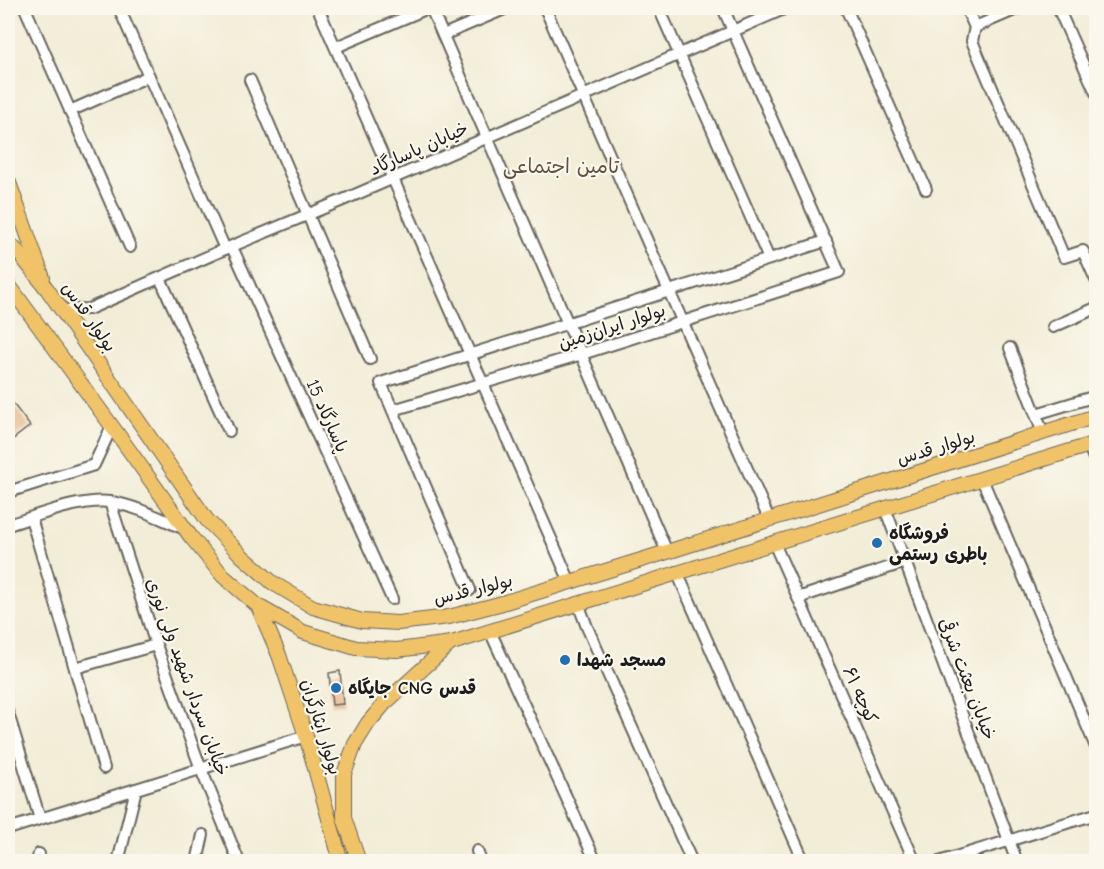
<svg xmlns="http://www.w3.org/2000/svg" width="1104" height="869" font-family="'Comic Neue','Playpen Sans Arabic',sans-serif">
<rect width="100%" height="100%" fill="#fbf7ec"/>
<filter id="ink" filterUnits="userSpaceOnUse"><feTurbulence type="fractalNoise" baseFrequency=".0167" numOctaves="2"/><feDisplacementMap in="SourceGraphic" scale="12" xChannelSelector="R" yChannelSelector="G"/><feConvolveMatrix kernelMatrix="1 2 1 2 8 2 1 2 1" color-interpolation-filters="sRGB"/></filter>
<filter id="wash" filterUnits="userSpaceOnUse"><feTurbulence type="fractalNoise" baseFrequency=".008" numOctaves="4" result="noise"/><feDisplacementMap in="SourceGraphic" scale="24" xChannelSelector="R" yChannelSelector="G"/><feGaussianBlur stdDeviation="1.35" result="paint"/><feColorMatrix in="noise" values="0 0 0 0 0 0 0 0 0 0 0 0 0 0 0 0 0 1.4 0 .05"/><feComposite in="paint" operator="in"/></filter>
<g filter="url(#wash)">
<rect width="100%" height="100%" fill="#f2edd7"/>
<g id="blocks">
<g fill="#e7b688">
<polygon points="8,397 30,426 8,443"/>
<polygon points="340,671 343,704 332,705 329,673"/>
</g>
</g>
</g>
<g filter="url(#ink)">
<use href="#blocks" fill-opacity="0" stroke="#67655d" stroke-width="1.5"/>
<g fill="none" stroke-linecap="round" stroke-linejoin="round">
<g stroke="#67655d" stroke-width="14">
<g id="minor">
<polyline points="25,8 130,247"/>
<polyline points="119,8 225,249"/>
<polyline points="318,8 570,582"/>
<polyline points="431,8 667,552"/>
<polyline points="545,8 769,519"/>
<polyline points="659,8 769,259"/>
<polyline points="846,8 926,189"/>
<polyline points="966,8 975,27 1019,8"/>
<polyline points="1058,8 1096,93"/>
<polyline points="975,27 972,41 1064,257 1083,251 1096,280"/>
<polyline points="443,35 507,8"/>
<polyline points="336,47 428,8"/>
<polyline points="250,80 370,359"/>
<polyline points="70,111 149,76"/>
<polyline points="232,247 392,599"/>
<polyline points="160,278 229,431"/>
<polyline points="62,310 89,309 225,249 343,200 786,8"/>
<polyline points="1053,327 1096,308"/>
<polyline points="1010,348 1043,433"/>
<polyline points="393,410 582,354 839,272 723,8"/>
<polyline points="1036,414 1096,396"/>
<polyline points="1089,446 1096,463"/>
<polyline points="982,479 1096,747"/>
<polyline points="8,492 94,465 112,426"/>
<polyline points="110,502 156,645 201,769 239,862"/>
<polyline points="885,508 1017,862"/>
<polyline points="31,518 104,768"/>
<path d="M8,525C37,516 80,498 111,502C136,506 161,519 185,529"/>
<polyline points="774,543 915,862"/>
<polyline points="677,572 804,862"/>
<polyline points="470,590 381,383 826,241"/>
<polyline points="798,598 905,562"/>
<polyline points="578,603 587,627 692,862"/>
<polyline points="490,631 596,862"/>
<polyline points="75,668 156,645"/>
<polyline points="8,713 40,819"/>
<polyline points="8,829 306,736"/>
<polyline points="477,851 481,862"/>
<polyline points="37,862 39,854"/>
<polyline points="118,862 136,789"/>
<polyline points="197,862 203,835"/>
<polyline points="939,862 1096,814"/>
</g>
</g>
<g stroke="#67655d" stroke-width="16">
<g id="major">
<polyline points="8,180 43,278"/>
<polyline points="8,242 19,253 47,289 207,520 242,556 273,583 313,607 362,621 398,623 449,617 499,604 667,552 1096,416"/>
<polyline points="8,284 119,436 191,537 223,576 258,606 303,632 356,648 397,650 452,643 1096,443"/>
<polyline points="258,606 279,655 306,736 341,862"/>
<polyline points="359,862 344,818 344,774 355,744 368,723 385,703 451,643"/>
</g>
</g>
<use href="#minor" stroke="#fff" stroke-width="10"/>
<use href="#major" stroke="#f0c369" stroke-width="14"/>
</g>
</g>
<g fill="#1f6fb2" stroke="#fbf7ec" stroke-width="2">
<circle cx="877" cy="543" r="6"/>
<circle cx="565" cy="660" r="6"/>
<circle cx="336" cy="688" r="6"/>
</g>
<g text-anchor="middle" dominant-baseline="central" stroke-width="4.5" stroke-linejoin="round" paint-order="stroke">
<g font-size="18" fill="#1c1c1c" stroke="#fbf7ec">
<text transform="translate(419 149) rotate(-24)">خیابان پاسارگاد</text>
<text transform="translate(89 317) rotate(55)">بولوار قدس</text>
<text transform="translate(612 327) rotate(-18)">بولوار ایران‌زمین</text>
<text transform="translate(327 416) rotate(66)">پاسارگاد 15</text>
<text transform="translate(936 448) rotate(-17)">بولوار قدس</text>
<text transform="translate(473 590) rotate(-14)">بولوار قدس</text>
<text transform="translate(187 677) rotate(70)">خیابان سردار شهید ولی نوری</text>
<text transform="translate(967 679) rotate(69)">خیابان بعثت شرقی</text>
<text transform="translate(860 695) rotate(66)">کوچه ۶۱</text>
<text transform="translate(321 727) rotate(73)">بولوار ایثارگران</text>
</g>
<g font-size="18" font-weight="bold" fill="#1c1c1c" stroke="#fbf7ec" text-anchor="start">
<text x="889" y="533">فروشگاه<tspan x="889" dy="21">باطری رستمی</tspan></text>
<text x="577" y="660">مسجد شهدا</text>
<text x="348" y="688">جایگاه CNG قدس</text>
</g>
<g font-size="20" fill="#635242" stroke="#fbf7ec">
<text x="561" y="166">تامین اجتماعی</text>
</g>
</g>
<rect width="1104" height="869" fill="none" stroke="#fbf7ec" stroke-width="30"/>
</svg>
